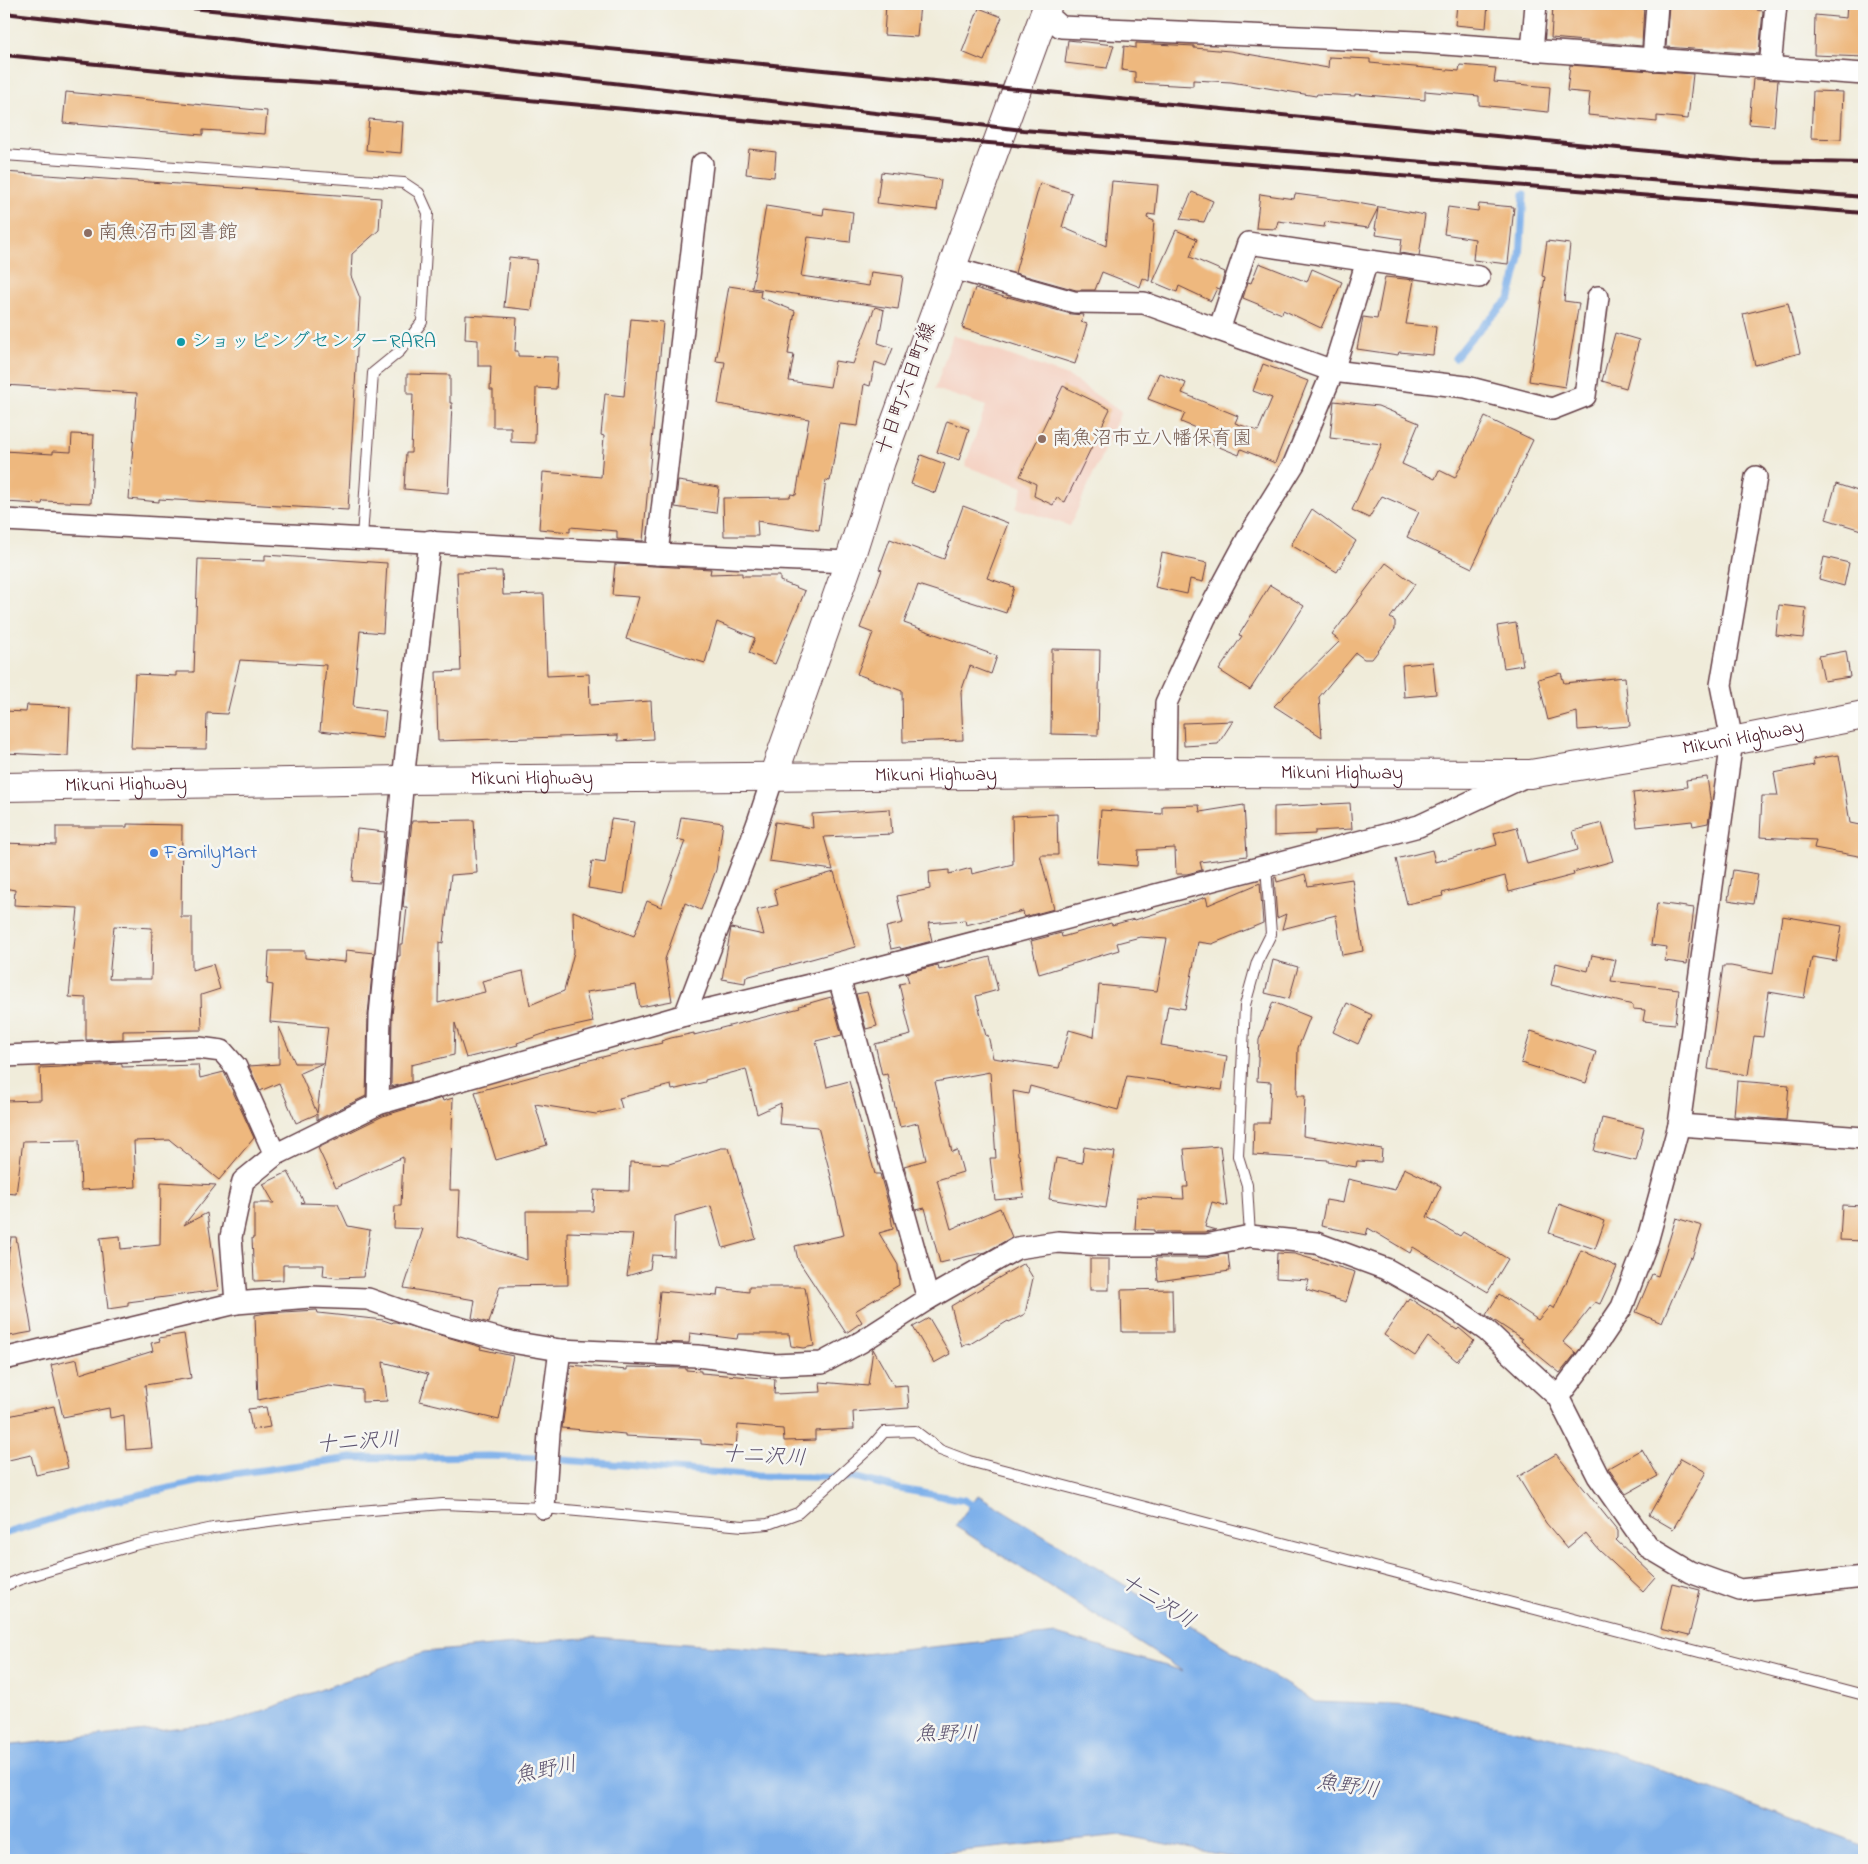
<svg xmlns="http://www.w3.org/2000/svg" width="1868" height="1864" font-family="'Indie Flower','Klee One',sans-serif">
<rect width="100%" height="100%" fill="#f6f6f2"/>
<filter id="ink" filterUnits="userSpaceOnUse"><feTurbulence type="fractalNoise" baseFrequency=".02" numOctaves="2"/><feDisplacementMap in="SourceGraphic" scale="10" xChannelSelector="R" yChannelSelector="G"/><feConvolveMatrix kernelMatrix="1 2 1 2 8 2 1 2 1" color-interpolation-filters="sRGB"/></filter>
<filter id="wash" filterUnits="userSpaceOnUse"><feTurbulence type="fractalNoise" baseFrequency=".0096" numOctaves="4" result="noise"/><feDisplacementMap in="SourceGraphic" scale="20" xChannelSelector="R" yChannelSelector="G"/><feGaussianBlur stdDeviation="1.12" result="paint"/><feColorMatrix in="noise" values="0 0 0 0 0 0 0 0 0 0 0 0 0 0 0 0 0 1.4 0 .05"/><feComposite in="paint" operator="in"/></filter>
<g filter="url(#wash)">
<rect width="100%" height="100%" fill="#f0ecda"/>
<polygon fill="#f5d2c3" points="953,335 1070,377 1121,412 1070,526 1016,508 1023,487 965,466 986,406 935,389"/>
<polygon fill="#7eb0ea" stroke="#64688a" points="978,1495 1315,1702 1415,1706 1612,1752 1864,1846 1864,1860 1248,1860 1122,1835 874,1860 4,1860 4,1746 232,1722 424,1652 595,1637 845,1656 1056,1634 1183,1671 955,1526"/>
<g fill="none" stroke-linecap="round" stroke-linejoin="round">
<g stroke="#7eb0ea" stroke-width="7">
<polyline points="1455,358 1471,338 1510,298 1520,258 1524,194"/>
<polyline points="4,1534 106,1502 233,1474 351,1458 489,1456 539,1458 758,1476 858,1478 900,1489 964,1500 979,1509"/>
</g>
</g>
<g id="blocks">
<g fill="#eeb87e" fill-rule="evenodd">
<polygon points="886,4 920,4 917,37 884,35"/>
<polygon points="1457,4 1488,4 1486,28 1455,25"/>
<polygon points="1610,4 1644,4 1642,46 1551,38 1553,5 1610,8"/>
<polygon points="1669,4 1757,4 1757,10 1763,11 1759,54 1666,47"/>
<polygon points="1847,4 1864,4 1864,57 1814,55 1815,15 1846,18"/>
<polygon points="979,8 1002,17 984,61 962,52"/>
<polygon points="1068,40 1114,45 1107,68 1065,63"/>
<polygon points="1136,43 1194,46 1194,48 1230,51 1328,68 1329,57 1370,59 1370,63 1459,71 1460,65 1496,68 1494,82 1550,87 1548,112 1479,105 1479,96 1425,91 1425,100 1355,94 1355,96 1317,94 1316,96 1231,82 1193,80 1193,86 1135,83 1135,72 1122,70 1124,46 1136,48"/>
<polygon points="1570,65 1693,74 1688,119 1657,116 1657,122 1588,115 1590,93 1567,91"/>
<polygon points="1753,79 1778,80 1774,126 1749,124"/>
<polygon points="1813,91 1843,92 1841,139 1811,138"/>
<polygon points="66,92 267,111 265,134 203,130 203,135 63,123"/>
<polygon points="369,119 403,122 401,153 366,150"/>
<polygon points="749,149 776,152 774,177 746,174"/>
<polygon points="4,172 381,198 379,230 352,254 351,276 360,298 348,510 159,499 159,502 129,499 137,393 4,385"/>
<polygon points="881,172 941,180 937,210 877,203"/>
<polygon points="1112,181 1158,185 1155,215 1148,214 1147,218 1154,221 1149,281 1143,278 1140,287 1102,272 1095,290 1076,290 1015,273 1040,183 1072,193 1062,227 1106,246"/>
<polygon points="1192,192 1213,201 1204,222 1180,219"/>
<polygon points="1260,194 1294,199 1295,194 1340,200 1425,215 1419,256 1400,253 1402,239 1376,235 1377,229 1375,229 1378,208 1368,228 1325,222 1324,227 1278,221 1276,229 1256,228"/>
<polygon points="1479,204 1514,207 1508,264 1473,260 1475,239 1444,234 1448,207 1478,211"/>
<polygon points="766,206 823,215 824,208 853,212 850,242 808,237 801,276 869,286 871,272 903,276 898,309 752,288"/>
<polygon points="1176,230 1197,239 1190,257 1225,272 1220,289 1217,288 1211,301 1179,286 1177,292 1153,282"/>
<polygon points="1547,241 1570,244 1564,301 1579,303 1565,387 1529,381 1545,277 1542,276"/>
<polygon points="509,257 537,260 532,310 504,307"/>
<polygon points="1259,263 1307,282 1312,269 1342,282 1321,328 1283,310 1282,314 1243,298 1248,282 1251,283"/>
<polygon points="1385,277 1414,280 1406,324 1436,327 1433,355 1399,352 1398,355 1357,349 1363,317 1377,319"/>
<polygon points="729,286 761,291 760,297 795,311 788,354 794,355 789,381 830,387 835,361 853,364 875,307 884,310 878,343 893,348 886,366 875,362 870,386 864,384 858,426 840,424 830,481 826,480 819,530 757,521 758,536 724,536 723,498 790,497 791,494 796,495 809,419 718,404 725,362 716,361"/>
<polygon points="975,288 1007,298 1008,297 1071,314 1084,315 1081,322 1087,324 1075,364 962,328"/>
<polygon points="1788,303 1800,353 1755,365 1743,314"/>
<polygon points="466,315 517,318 515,351 518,351 518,356 558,357 556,389 536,388 535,443 511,442 511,427 493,427 493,390 490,390 491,366 478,366 478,340 465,339"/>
<polygon points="631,319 663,322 643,541 617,539 617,531 570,527 570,532 539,529 543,472 601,477 604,436 601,435 605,394 624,396"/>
<polygon points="1615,333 1639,340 1626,388 1602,381"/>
<polygon points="1263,364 1308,381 1275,463 1241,449 1239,455 1212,444 1215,436 1181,422 1185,413 1148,399 1159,373 1186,383 1182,393 1238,416 1235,423 1258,431 1272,398 1253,391"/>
<polygon points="407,374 450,375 450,403 452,403 448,493 404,489 406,453 411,453 413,394 407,394"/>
<polygon points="1063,386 1110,409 1065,502 1057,498 1053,505 1034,496 1036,484 1020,476"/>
<polygon points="1334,401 1378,406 1419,423 1402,464 1435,479 1439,470 1455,478 1485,417 1533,440 1472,568 1407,537 1419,512 1382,496 1369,518 1352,510 1382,444 1330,438"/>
<polygon points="947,421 969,429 959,460 937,452"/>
<polygon points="72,434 94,435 91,503 43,501 42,504 4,502 4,451 53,454 53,451 71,452"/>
<polygon points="921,455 945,464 935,493 911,484"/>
<polygon points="678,481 719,487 716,513 675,507"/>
<polygon points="1836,484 1864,493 1864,519 1861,530 1826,519"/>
<polygon points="963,506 1008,523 987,578 1014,587 1006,613 918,585 904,623 997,656 991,674 970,666 961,692 963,740 903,742 902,691 857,674 873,633 860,628 882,570 879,569 890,539 944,559"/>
<polygon points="1312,509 1356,541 1337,572 1291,545"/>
<polygon points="1162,553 1207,563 1203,582 1190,579 1187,594 1155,587"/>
<polygon points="265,555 387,563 383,633 360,631 353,707 386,711 383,738 320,731 326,665 240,660 227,714 207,713 206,749 131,748 135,674 176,676 176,672 194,672 198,559 265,561"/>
<polygon points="1824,557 1849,563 1844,586 1819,579"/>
<polygon points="1386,563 1415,584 1390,618 1395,621 1395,629 1372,659 1364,659 1356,653 1319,697 1322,737 1274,706 1340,641 1332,635"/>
<polygon points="615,564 711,569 710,574 742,573 742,576 780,576 780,581 805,591 775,664 749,653 755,638 717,622 705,663 626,639 639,597 612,595"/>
<polygon points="502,571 503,595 544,594 547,676 589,674 590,705 651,701 653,739 618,741 618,735 438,741 436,672 461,671 457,572"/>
<polygon points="1270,585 1304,606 1250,690 1219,670 1242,636 1239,635"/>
<polygon points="1779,605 1806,608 1803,638 1776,635"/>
<polygon points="1516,623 1523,665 1504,668 1497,626"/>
<polygon points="1052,649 1100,650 1098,735 1051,734"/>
<polygon points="1846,651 1850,677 1824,681 1819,656"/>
<polygon points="1433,662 1436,694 1404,697 1402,665"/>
<polygon points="1561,673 1564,683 1625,677 1630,726 1578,730 1577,712 1548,720 1538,679"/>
<polygon points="27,705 70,707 68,756 4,753 4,711 26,712"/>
<polygon points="1233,721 1218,744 1184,746 1183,723"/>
<polygon points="1839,755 1850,823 1864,826 1864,857 1814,848 1816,840 1760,837 1762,796 1778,796 1774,773 1814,765 1813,759"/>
<polygon points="1707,777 1711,805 1708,823 1693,826 1692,821 1637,827 1633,793 1687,787 1686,780"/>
<polygon points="1350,803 1352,829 1315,831 1315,834 1274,836 1274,807"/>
<polygon points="1199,805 1200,812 1244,805 1247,856 1200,862 1202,870 1187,874 1176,874 1175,848 1138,850 1137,866 1097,863 1101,810 1162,814 1162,806"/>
<polygon points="890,809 892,834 824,837 833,870 769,861 775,822 813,828 812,814"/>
<polygon points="1057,814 1058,855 1040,855 1054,909 1024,917 1023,911 966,925 965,920 928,923 932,941 901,949 900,947 891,949 886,927 903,923 897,896 930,889 929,872 949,870 949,874 971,868 972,874 1013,864 1012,816"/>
<polygon points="681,817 723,823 716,870 701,910 685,903 665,959 672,1001 640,1007 636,985 586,992 593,1022 552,1031 517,1043 518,1045 466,1058 455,1023 454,1055 411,1065 411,1082 391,1087 392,1016 398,956 400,956 400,944 403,944 407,907 403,907 412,821 474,820 477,873 451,875 443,943 439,942 438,1003 485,992 482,981 523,971 530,1005 564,991 574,952 573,911 634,936 647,901 661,907 685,841 677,839"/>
<polygon points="611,819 634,822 624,894 588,888 592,861 605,863"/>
<polygon points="1602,823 1613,861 1573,872 1574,875 1509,892 1505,876 1442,893 1443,896 1407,904 1396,859 1432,850 1435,862 1497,845 1494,833 1517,827 1527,864 1578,850 1573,831"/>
<path d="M127,824L182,825L181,917H192V970L213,964L220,989L201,995L202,1030L123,1031V1039L86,1040V998L69,997L78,908L14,905L15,890L4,888V843L56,845V827H127ZM114,926L152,928L151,979H109Z"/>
<polygon points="357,829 385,832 380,883 352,881"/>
<polygon points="1733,870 1758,874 1753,904 1728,900"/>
<polygon points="834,872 855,947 746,977 745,983 722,979 731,928 764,935 757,910 778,905 774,889"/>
<polygon points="1305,874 1308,886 1352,879 1363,951 1342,955 1336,915 1282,929 1286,914 1277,918 1274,878 1276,877 1277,882"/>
<polygon points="1260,883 1263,923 1212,944 1198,942 1185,1009 1168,1006 1161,1045 1227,1056 1222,1090 1127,1076 1118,1110 1030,1086 1028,1094 1013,1091 1018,1155 1019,1155 1024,1197 995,1200 990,1158 996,1158 990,1072 935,1082 952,1152 957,1150 963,1172 937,1180 951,1229 1000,1208 1012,1237 986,1252 940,1263 925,1208 916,1210 904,1166 926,1160 918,1123 900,1127 887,1074 882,1075 875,1044 911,1035 899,984 909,982 906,973 938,965 939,970 990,957 998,990 976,996 986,1036 988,1035 993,1058 1059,1068 1069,1030 1094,1037 1099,985 1157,991 1167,939 1140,937 1117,943 1119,950 1039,974 1031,941 1061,933 1062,937 1111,923 1112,925 1134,919 1135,920 1206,897 1208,905"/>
<polygon points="1657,903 1694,908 1687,964 1665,961 1667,947 1651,945"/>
<polygon points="1782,916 1842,926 1836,961 1812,957 1804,998 1769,992 1763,1037 1754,1036 1748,1075 1708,1069 1723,966 1731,966 1773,974"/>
<polygon points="346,950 374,953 368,1015 366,1096 317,1120 317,1114 296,1123 279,1083 260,1091 249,1066 279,1064 279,1027 295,1063 323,1063 300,1073 317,1113 328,1027 270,1022 273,985 267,984 269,951 305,951 305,958 345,962"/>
<polygon points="1592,955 1616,960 1611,981 1679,989 1675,1024 1643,1021 1645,1010 1633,1009 1633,1005 1551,985 1556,963 1588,971"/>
<polygon points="1273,960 1298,967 1289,999 1265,993"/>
<polygon points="867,992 877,1026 866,1029 856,994"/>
<polygon points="831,997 842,1035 816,1041 827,1087 849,1081 875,1174 880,1174 892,1217 891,1217 893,1229 879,1233 898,1265 899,1285 855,1311 862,1322 846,1333 798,1260 795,1246 844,1235 832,1184 833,1184 818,1127 779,1124 781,1103 757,1114 746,1069 705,1080 705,1082 672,1090 671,1085 619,1098 622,1108 596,1114 535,1104 547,1145 496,1160 475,1092 582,1063 581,1062 662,1043 661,1041 671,1038 694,1033 694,1035 800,1008 799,1006"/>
<polygon points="1273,1002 1310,1017 1298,1048 1297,1096 1305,1096 1303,1136 1382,1149 1381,1162 1357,1161 1356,1167 1328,1162 1328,1160 1253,1155 1254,1123 1269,1123 1271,1082 1257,1081 1259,1040"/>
<polygon points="1347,1003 1372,1015 1358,1044 1333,1032"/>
<polygon points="1531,1031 1596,1052 1586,1083 1521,1063"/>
<polygon points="122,1064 122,1067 198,1065 200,1078 224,1072 254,1138 219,1180 170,1140 134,1141 136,1187 81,1190 79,1140 23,1141 16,1194 4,1193 4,1101 41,1100 40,1068"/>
<polygon points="1737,1081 1789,1085 1786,1120 1734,1116"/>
<polygon points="442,1098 443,1101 453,1098 450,1190 460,1190 458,1238 527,1260 526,1211 593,1211 594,1190 629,1191 630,1162 669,1164 721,1148 729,1148 756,1239 723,1248 711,1206 675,1216 674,1256 652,1255 650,1269 627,1276 633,1234 567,1232 568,1285 500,1286 489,1323 472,1318 475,1300 404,1288 423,1229 394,1228 395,1206 401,1206 403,1157 336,1187 318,1148 383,1116"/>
<polygon points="1602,1118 1644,1128 1636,1161 1594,1151"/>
<polygon points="1220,1146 1227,1206 1212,1202 1205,1227 1216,1230 1205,1232 1154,1232 1154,1230 1135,1229 1137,1197 1184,1199 1183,1187 1188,1187 1184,1149"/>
<polygon points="1084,1147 1115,1152 1106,1208 1049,1199 1056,1158 1082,1163"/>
<polygon points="1404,1168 1441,1186 1427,1217 1460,1236 1463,1232 1508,1259 1488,1292 1413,1247 1410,1253 1368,1228 1366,1235 1321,1226 1326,1200 1343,1203 1348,1179 1395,1190"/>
<polygon points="288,1172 304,1202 301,1203 338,1204 348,1226 370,1230 363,1277 337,1278 323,1276 324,1265 283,1265 283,1280 254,1281 252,1238 254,1238 254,1203 274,1203 263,1184"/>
<polygon points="161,1182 216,1185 184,1225 207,1213 218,1290 128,1302 128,1306 108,1309 100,1238 120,1236 121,1249 160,1245"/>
<polygon points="1559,1204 1605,1221 1595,1249 1549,1233"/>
<polygon points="1842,1205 1864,1206 1864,1241 1840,1240"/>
<polygon points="1676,1218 1702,1226 1692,1258 1690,1257 1662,1323 1636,1312 1652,1274 1658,1276"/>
<polygon points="11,1237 16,1237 32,1332 4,1337 4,1284"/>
<polygon points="1581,1250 1617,1267 1600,1304 1595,1302 1563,1342 1576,1353 1560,1373 1521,1341 1522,1339 1486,1315 1499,1294 1538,1320 1550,1306 1554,1309"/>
<polygon points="1228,1253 1230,1271 1158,1281 1156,1258 1206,1258"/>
<polygon points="1277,1253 1295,1254 1355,1272 1346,1302 1306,1290 1309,1280 1276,1278"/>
<rect x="1090" y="1259" width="19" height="31"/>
<polygon points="1024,1263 1033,1278 1025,1314 1009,1322 1008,1321 970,1344 969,1343 962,1347 951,1306"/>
<polygon points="749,1287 805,1287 814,1346 803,1348 791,1346 789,1334 738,1334 737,1339 690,1333 689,1343 655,1342 660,1291 717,1296 718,1288 749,1292"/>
<polygon points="1172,1289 1173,1332 1122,1332 1121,1290"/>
<polygon points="1409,1298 1457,1330 1459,1328 1474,1341 1457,1361 1428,1337 1415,1356 1384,1335"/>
<polygon points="317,1310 318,1313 383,1320 392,1323 393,1322 396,1322 481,1347 480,1349 513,1356 499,1420 420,1401 428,1374 383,1362 387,1401 362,1402 362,1390 329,1386 258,1400 255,1315 266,1313"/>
<polygon points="929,1318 950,1354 934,1363 913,1327"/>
<polygon points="184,1334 191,1378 145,1385 152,1448 126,1450 124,1415 110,1418 109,1408 63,1417 51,1365 77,1359 80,1374 153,1351 151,1343 160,1341 159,1338"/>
<polygon points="873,1349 894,1386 907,1385 909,1408 853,1412 854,1429 815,1431 815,1440 784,1441 783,1429 738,1425 736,1447 701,1444 701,1440 625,1436 625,1434 562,1428 571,1365 627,1370 627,1367 686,1368 686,1370 701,1371 701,1373 775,1379 774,1394 821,1392 820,1382 868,1386"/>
<polygon points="54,1406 68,1468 36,1475 31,1455 4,1461 4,1417"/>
<polygon points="266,1407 270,1427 252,1430 248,1409"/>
<polygon points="1642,1449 1658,1476 1626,1494 1608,1468"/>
<polygon points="1556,1454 1618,1531 1618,1538 1616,1540 1655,1577 1643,1591 1599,1550 1585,1533 1567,1548 1546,1523 1518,1477"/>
<polygon points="1681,1458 1706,1472 1673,1529 1649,1515"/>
<polygon points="1672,1583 1700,1590 1689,1636 1661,1629"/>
</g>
</g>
</g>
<g filter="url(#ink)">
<use href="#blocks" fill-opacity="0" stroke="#633e45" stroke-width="1"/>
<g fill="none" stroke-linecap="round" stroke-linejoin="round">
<g stroke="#633e45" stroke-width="12">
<g id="lane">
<polyline points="4,155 404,183 419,193 428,213 422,322 400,351 373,373 362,538"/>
<polyline points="1250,1236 1247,1185 1238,1156 1245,1005 1257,962 1271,934 1266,866"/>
<polyline points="4,1586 21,1579 134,1545 213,1528 324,1514 443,1504 544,1508 743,1526 768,1524 798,1513 871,1447 884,1432 915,1431 940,1450 969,1461 1864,1695"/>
</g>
</g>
<g stroke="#633e45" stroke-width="24">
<g id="street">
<polyline points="1045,13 1061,27 1417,42 1864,74"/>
<polyline points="1532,51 1536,4"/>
<polyline points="1653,60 1657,4"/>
<polyline points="1770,68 1776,4"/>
<polyline points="952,268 1074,302 1144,303 1333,371 1466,387 1552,409 1585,396 1598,297"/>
<polyline points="1219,330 1248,243 1479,277"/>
<polyline points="4,520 657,554 849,562"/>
<polyline points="657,554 702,164"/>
<polyline points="1165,773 1166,703 1205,618 1248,538 1294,464 1333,371 1367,261"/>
<polyline points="839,978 928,1299"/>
<polyline points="685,1015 757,825 773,777"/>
<polyline points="4,1056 199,1048 222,1051 236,1067 275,1155"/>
<polyline points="378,1104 380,1015 403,780 430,541"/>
<polyline points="1679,1125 1864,1138"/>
<polyline points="236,1303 310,1297 368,1299 419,1317 511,1342 560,1350 697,1356 773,1365 822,1363 861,1342 928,1299 1017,1248 1058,1242 1103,1245 1206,1245 1250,1236 1316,1243 1386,1269 1447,1303 1487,1331 1558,1397 1598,1476 1648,1547 1690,1572 1740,1590 1864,1577"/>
<polyline points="4,1359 236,1303 231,1237 243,1181 275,1155 378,1104 685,1015 839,978 1419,826 1526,776"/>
<polyline points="1558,1397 1589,1356 1622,1307 1647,1242 1679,1125 1732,741 1721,685 1756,477"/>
<polyline points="544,1508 549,1433 560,1350"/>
</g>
</g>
<g stroke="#633e45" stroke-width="30">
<polyline id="primary" points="773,777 849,562 881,461 1048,4"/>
</g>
<g stroke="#633e45" stroke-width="30">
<g id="highway">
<path id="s1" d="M4,787L403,780L1203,773L1530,774L1732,741L1864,715"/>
</g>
</g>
<use href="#lane" stroke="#fff" stroke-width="10"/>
<use href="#street" stroke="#fff" stroke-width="21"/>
<use href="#primary" stroke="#fff" stroke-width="28"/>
<use href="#highway" stroke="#fff" stroke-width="28"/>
<g stroke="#4a1f2b" stroke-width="4">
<polyline points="151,4 1751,161 1864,163"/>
<polyline points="4,13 1023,130 1864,197"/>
<polyline points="4,55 231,77 402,88 976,142 1864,213"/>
</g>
</g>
</g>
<g fill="#8d6e63" stroke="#f6f6f2" stroke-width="2">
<circle cx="88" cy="233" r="5"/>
<circle cx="1042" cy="439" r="5"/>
</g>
<circle fill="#0f9aa8" stroke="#f6f6f2" stroke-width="2" cx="181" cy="342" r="5"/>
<circle fill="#3f7fe0" stroke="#f6f6f2" stroke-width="2" cx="154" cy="853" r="5"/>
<g text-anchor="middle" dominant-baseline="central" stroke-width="5" stroke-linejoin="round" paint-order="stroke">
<g font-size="20" fill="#785e54" stroke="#f6f6f2" text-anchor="start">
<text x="98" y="233">南魚沼市図書館</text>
<text x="1052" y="439">南魚沼市立八幡保育園</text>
</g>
<g font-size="20" fill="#0d838f" stroke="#f6f6f2" text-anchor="start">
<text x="191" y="342">ショッピングセンターRARA</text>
</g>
<g font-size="20" fill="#4a1f2b" stroke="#f6f6f2">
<text transform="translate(907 389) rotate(-70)">十日町六日町線</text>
<text stroke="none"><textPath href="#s1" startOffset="1742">Mikuni Highway</textPath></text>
<text stroke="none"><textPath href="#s1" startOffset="1338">Mikuni Highway</textPath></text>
<text stroke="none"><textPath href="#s1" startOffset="932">Mikuni Highway</textPath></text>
<text stroke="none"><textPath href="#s1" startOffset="528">Mikuni Highway</textPath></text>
<text stroke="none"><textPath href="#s1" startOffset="122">Mikuni Highway</textPath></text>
</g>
<g font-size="20" fill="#366cbe" stroke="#f6f6f2" text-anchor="start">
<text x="164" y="853">FamilyMart</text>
</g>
<g font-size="21" font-style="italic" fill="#5c526e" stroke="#f6f6f2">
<text transform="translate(358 1443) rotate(-4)">十二沢川</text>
<text transform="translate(764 1457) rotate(3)">十二沢川</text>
<text transform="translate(1157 1602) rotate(32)">十二沢川</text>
<text x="947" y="1735">魚野川</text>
<text transform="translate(546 1771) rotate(-12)">魚野川</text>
<text transform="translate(1348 1787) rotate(9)">魚野川</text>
</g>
</g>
<rect width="1868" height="1864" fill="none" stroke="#f6f6f2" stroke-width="20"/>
</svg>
